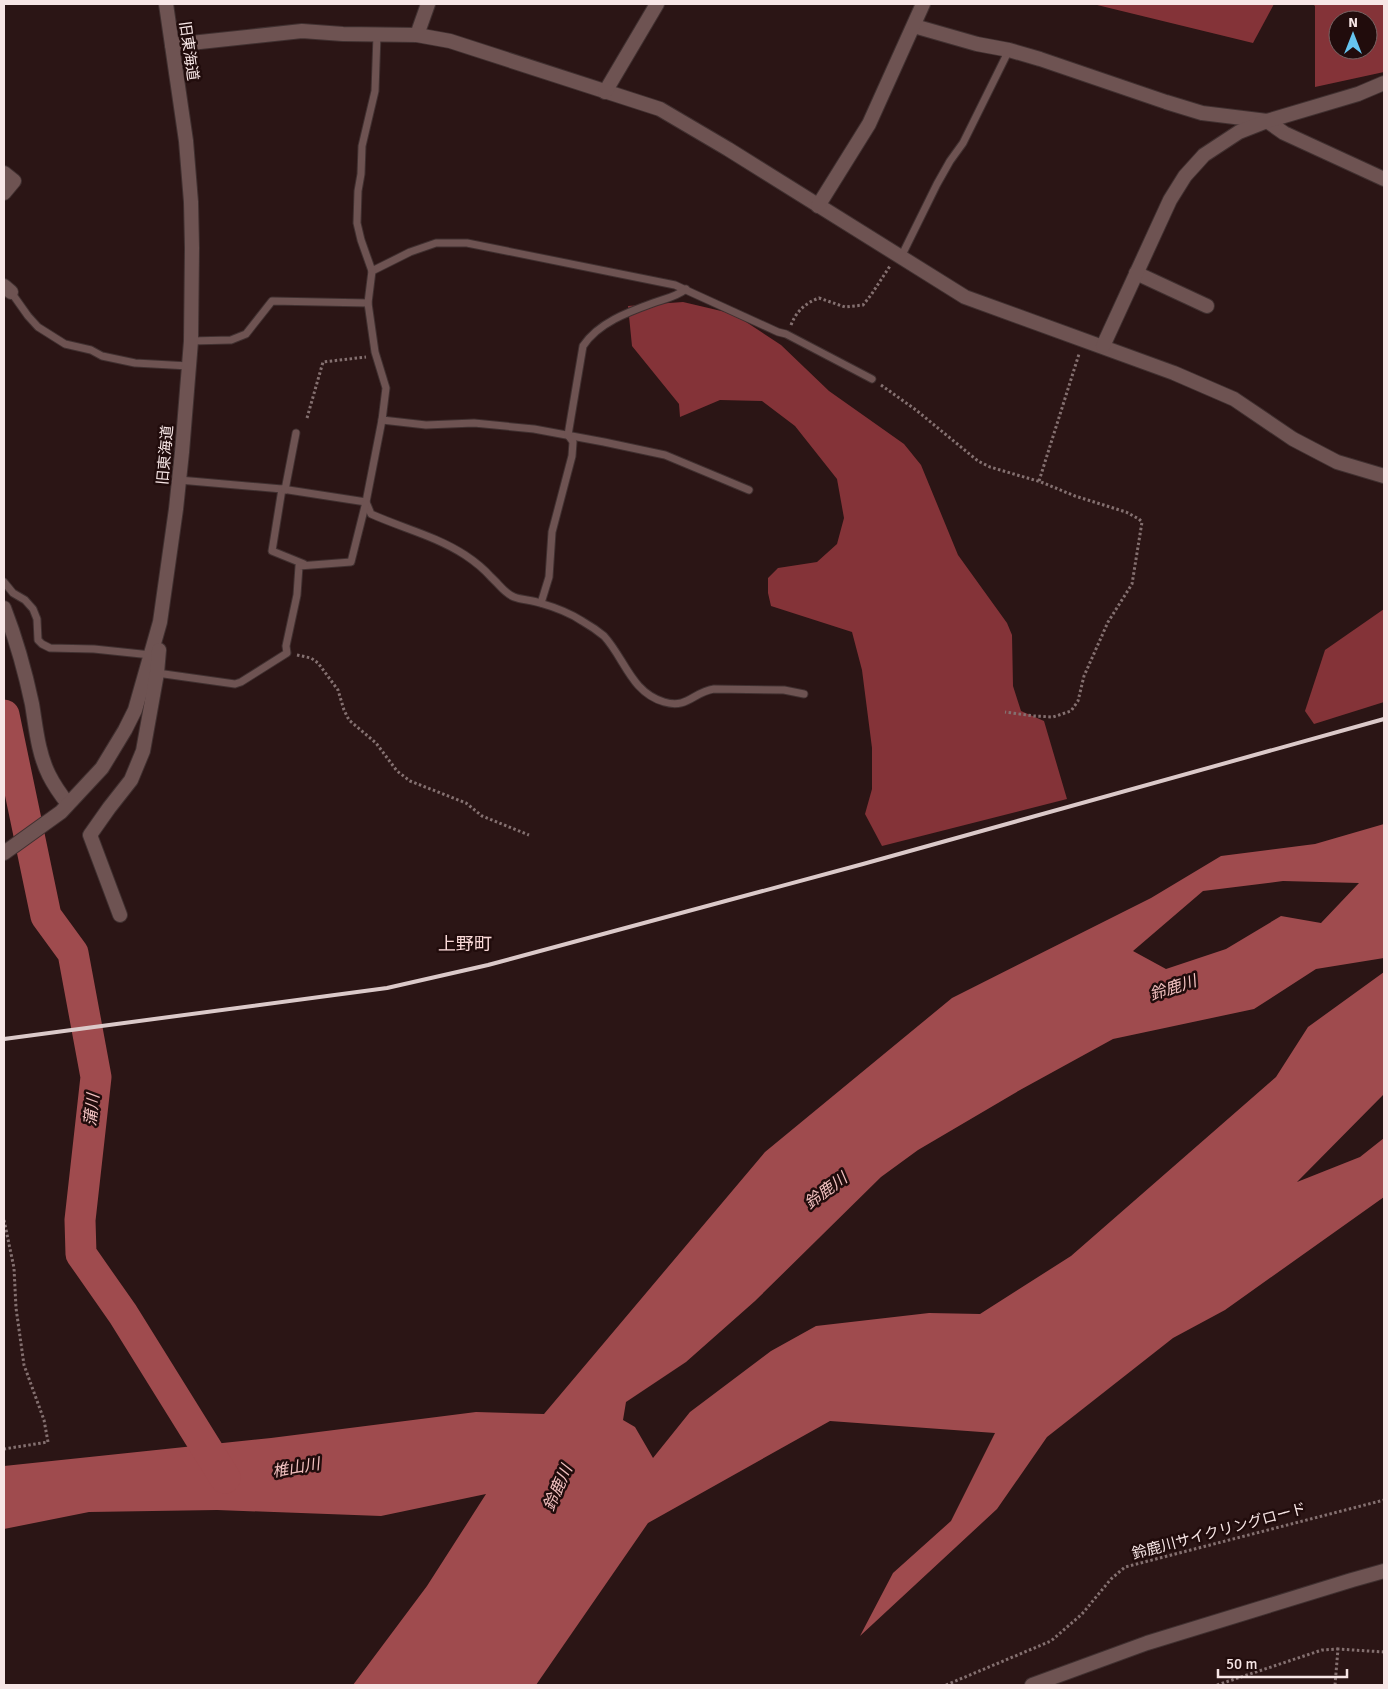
<svg xmlns="http://www.w3.org/2000/svg" width="1388" height="1689" font-family="Signika,'Noto Sans JP',sans-serif">
<rect width="100%" height="100%" fill="#2b1515"/>
<g fill="#843338" fill-rule="evenodd">
<polygon points="1093,4 1274,4 1253,43"/>
<path d="M1313,4H1384V72L1315,87V6ZM1338,20H1368V50H1338Z"/>
<polygon points="683,302 734,314 781,345 829,391 904,444 921,465 958,555 1007,623 1012,635 1013,686 1021,711 1044,721 1067,799 882,846 865,814 872,789 872,748 862,670 852,632 771,606 768,593 768,578 778,568 817,562 837,544 844,518 837,479 795,426 762,401 720,400 680,417 679,404 632,346 628,306"/>
<polygon points="1384,609 1384,702 1314,724 1305,711 1325,650"/>
</g>
<path fill="#9f4b4e" fill-rule="evenodd" d="M1384,824V958L1316,969L1254,1009L1113,1039L1020,1090L918,1150L881,1177L755,1301L686,1362L626,1402L623,1420L635,1427L653,1458L690,1412L771,1351L816,1326L929,1313L980,1314L1071,1256L1276,1077L1308,1027L1384,972V1094L1297,1182L1360,1157L1384,1138V1197L1225,1310L1173,1338L1047,1437L997,1509L860,1636L893,1573L951,1521L995,1433L830,1421L648,1523L536,1685H353L427,1586L486,1494L381,1516L217,1510L89,1512L4,1529V1466L271,1438L476,1412L544,1414L765,1152L952,998L1151,898L1221,856L1315,844ZM1283,881L1359,883L1321,923L1281,916L1226,949L1166,969L1133,951L1203,891Z"/>
<g fill="none" stroke-linecap="round" stroke-linejoin="round">
<polyline stroke="#9f4b4e" stroke-width="31" points="4,715 46,916 73,953 96,1077 80,1220 81,1254 123,1314 225,1478"/>
<g stroke="#403030" stroke-width="9">
<g id="service">
<polyline points="901,257 937,184 950,161 963,143 1009,50"/>
<polyline points="372,271 410,252 436,243 467,243 675,285 778,332 786,334 872,379"/>
<polyline points="11,292 28,316 38,327 65,344 91,350 102,356 135,363 189,366"/>
<polyline points="191,341 231,340 246,334 272,301 368,303"/>
<polyline points="382,420 426,425 474,423 534,429 604,442 665,455 749,490"/>
<path d="M179,480L282,489L366,502L371,514C402,528 436,536 465,555C474,561 484,569 491,577C499,584 504,593 514,597C522,600 532,600 540,603C554,607 570,613 582,621C589,625 598,631 604,636C625,659 631,692 664,702C688,709 693,692 714,689L784,690L804,694"/>
<polyline points="282,489 272,551 304,564"/>
<polyline points="285,490 296,433"/>
<polyline points="4,582 13,593 25,600 33,609 37,619 38,640 42,644 50,648 94,649 151,655"/>
<path d="M541,603L549,577L552,532L572,456L573,442L568,435L583,346C598,323 628,312 653,303C664,299 676,297 686,289"/>
<polyline points="157,673 235,684 241,682 287,653 286,646 297,595 299,566 351,562 366,502 382,420 386,388 375,352 368,303 372,271 361,240 357,223 358,191 361,174 362,146 375,91 377,35"/>
</g>
</g>
<g stroke="#403030" stroke-width="16">
<g id="minor">
<polyline points="914,26 977,44 1009,50 1040,59 1166,102 1202,113 1267,121 1284,133 1384,179"/>
<polyline points="417,35 428,4"/>
<polyline points="172,45 302,31 343,34 417,35 450,41 660,109 728,149 965,297 1174,373 1234,399 1293,439 1337,462 1384,476"/>
<polyline points="605,92 657,4"/>
<polyline points="4,173 14,181 4,193"/>
<polyline points="818,206 869,124 923,4"/>
<polyline points="1136,273 1207,306"/>
<polyline points="4,286 11,292"/>
<polyline points="1103,346 1170,200 1185,176 1204,155 1239,132 1267,121 1358,94 1384,83"/>
<path d="M4,608C16,639 25,671 32,704C36,728 38,753 49,775C54,785 61,795 68,804"/>
<polyline points="4,853 61,812 102,768 125,730 135,710 160,622 176,509 182,452 191,341 192,248 191,202 186,141 166,4"/>
<polyline points="120,915 90,835 109,808 131,780 143,751 157,673 159,650"/>
<polyline points="1032,1685 1147,1643 1352,1580 1384,1571"/>
</g>
</g>
<g stroke="#847070" stroke-width="3" stroke-dasharray="2.5 2.5" stroke-linecap="butt">
<path d="M791,325C796,312 805,303 819,298L845,307L863,305L871,295L890,266"/>
<polyline points="881,385 916,410 978,461 990,467 1041,482 1075,496 1126,512 1139,519 1142,522 1132,584 1108,622 1084,676 1078,701 1071,711 1053,717 1034,716 1005,712"/>
<polyline points="307,418 323,362 366,357"/>
<polyline points="1039,481 1079,354"/>
<polyline points="297,655 311,658 318,663 338,690 344,710 349,720 376,743 397,771 410,781 466,803 482,816 529,835"/>
<polyline points="4,1220 14,1268 16,1308 24,1365 44,1420 48,1442 4,1449"/>
<polyline points="946,1685 1051,1641 1082,1614 1111,1579 1125,1567 1384,1500"/>
<polyline points="1217,1685 1322,1650 1338,1649"/>
<polyline points="1335,1685 1338,1649 1384,1652"/>
</g>
<use href="#service" stroke="#6e5352" stroke-width="7"/>
<use href="#minor" stroke="#6e5352" stroke-width="14"/>
<polyline stroke="#dbc9c9" stroke-width="4" points="4,1039 387,988 488,965 863,864 1384,719"/>
</g>
<g text-anchor="middle" dominant-baseline="central" stroke-width="5" stroke-linejoin="round" paint-order="stroke">
<g font-size="15" fill="#f7e6e6" stroke="#210c0c">
<text transform="translate(189 51) rotate(82)">旧東海道</text>
<text transform="translate(165 455) rotate(-85)">旧東海道</text>
<text transform="translate(1219 1531) rotate(-15)">鈴鹿川サイクリングロード</text>
</g>
<g font-size="16" font-style="italic" fill="#f2c1c0" stroke="#210c0c">
<text transform="translate(1173 988) rotate(-18)">鈴鹿川</text>
<text transform="translate(92 1110) rotate(-84)">蒲川</text>
<text transform="translate(826 1191) rotate(-37)">鈴鹿川</text>
<text transform="translate(296 1468) rotate(-10)">椎山川</text>
<text transform="translate(558 1488) rotate(-66)">鈴鹿川</text>
</g>
<g font-size="18" fill="#fbdad9" stroke="#210c0c">
<text x="465" y="944">上野町</text>
</g>
</g>
<rect width="1388" height="1689" fill="none" stroke="#f7e6e6" stroke-width="10"/>
<g transform="translate(1353 35)"><circle r="24" fill="#210c0c" stroke="#776363"/>
<path d="M0-4L9 19L0 12L-9 19Z" fill="#66c4ef"/>
<text y="-8" font-size="14" font-weight="bold" text-anchor="middle" fill="#f7e6e6">N</text>
</g>
<path d="M1218 1669v8h129v-8" fill="none" stroke="#f7e6e6" stroke-width="2.5"/>
<text x="1226" y="1669" font-size="15" fill="#f7e6e6" stroke="#210c0c" stroke-width="4" paint-order="stroke">50 m</text>
</svg>
